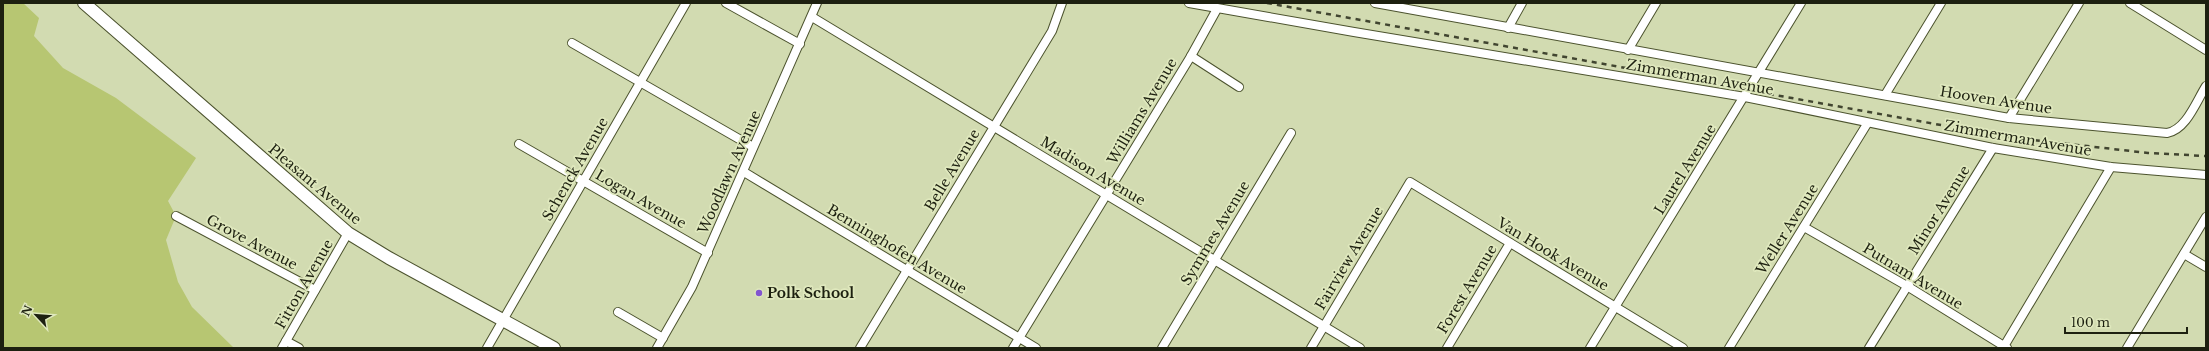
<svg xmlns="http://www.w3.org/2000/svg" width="2209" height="351" font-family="'Libre Baskerville',serif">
<rect width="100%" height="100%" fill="#d2dbb1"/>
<polygon fill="#b7c672" points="3,3 23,3 39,18 34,36 63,68 116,98 196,158 168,201 176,216 166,240 178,282 192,307 234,348 3,348"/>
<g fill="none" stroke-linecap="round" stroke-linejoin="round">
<g stroke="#4c532e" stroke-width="10">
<g id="street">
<polyline points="726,3 800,44"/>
<polyline points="1189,3 1354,32 1745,97 1993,148 2111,167 2206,175"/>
<path d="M1375,3L2009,118L2167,133C2186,130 2196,102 2206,86"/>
<polyline points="2130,3 2206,50"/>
<polyline points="812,17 1360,348"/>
<polyline points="1508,28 1522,3"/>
<polyline points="572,43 753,147"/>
<polyline points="1628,50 1656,3"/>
<polyline points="1191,56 1239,87"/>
<polyline points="1885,95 1941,3"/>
<polyline points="2009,118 2079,3"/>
<polyline points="519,144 708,253"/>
<polyline points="744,172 1036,348"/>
<polyline points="176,216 315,290"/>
<polyline points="1804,227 1907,286 2007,348"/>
<polyline points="2184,254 2206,267"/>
<polyline points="618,312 663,338"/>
<polyline points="286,341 299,348"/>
<polyline points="282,348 348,233"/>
<polyline points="487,348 686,3"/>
<polyline points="657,348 692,287 817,3"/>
<polyline points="860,348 1052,31 1062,3"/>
<polyline points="1013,348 1191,56 1217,9"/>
<polyline points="1162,348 1291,133"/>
<polyline points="1311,348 1410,182 1683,348"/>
<polyline points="1447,348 1510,243"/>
<polyline points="1590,348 1801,3"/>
<polyline points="1729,348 1867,124"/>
<polyline points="1869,348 1993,148"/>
<polyline points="2003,348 2111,167"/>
<polyline points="2127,348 2206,217"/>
</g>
</g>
<g stroke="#4c532e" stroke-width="14">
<polyline id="primary" points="84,3 348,233 389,258 554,348"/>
</g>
<use href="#street" stroke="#fff" stroke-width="8"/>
<use href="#primary" stroke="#fff" stroke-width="12"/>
<polyline stroke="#414530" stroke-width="2.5" stroke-dasharray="5 5" stroke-linecap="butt" points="1267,3 2007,137 2148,153 2206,156"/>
</g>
<circle fill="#8255cf" stroke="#dfe8bd" stroke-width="1.5" cx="759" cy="293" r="4"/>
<g text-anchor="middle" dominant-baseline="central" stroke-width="3.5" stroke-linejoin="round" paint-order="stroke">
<g font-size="14" fill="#1d2010" stroke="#dfe8bd">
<text transform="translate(1700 77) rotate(10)">Zimmerman Avenue</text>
<text transform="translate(1996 100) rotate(9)">Hooven Avenue</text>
<text transform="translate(1142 111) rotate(-59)">Williams Avenue</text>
<text transform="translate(2018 138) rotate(10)">Zimmerman Avenue</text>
<text transform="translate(575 169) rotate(-60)">Schenck Avenue</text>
<text transform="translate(1685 169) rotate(-58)">Laurel Avenue</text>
<text transform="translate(952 170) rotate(-59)">Belle Avenue</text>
<text transform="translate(1093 171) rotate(31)">Madison Avenue</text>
<text transform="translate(729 172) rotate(-66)">Woodlawn Avenue</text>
<text transform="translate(315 184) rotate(40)">Pleasant Avenue</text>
<text transform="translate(641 199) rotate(30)">Logan Avenue</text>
<text transform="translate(1939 210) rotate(-58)">Minor Avenue</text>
<text transform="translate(1787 229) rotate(-58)">Weller Avenue</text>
<text transform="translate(1215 233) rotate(-59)">Symmes Avenue</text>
<text transform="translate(252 242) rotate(28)">Grove Avenue</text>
<text transform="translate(897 249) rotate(31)">Benninghofen Avenue</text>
<text transform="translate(1553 254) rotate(31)">Van Hook Avenue</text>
<text transform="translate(1349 258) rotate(-59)">Fairview Avenue</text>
<text transform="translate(1913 276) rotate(31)">Putnam Avenue</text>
<text transform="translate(304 284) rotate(-60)">Fitton Avenue</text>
<text transform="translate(1467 289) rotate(-59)">Forest Avenue</text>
</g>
<g font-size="14" font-weight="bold" fill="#1d2010" stroke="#dfe8bd" text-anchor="start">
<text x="767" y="293">Polk School</text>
</g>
</g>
<rect width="2209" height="351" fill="none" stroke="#1d2010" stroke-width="8"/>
<g transform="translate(36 315) rotate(296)" stroke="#dfe8bd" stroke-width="3" paint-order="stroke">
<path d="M0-3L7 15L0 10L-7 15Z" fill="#1d2010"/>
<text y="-6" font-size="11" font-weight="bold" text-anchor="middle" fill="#1d2010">N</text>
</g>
<path d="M2065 327v6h122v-6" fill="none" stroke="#1d2010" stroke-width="2"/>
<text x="2071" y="327" font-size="12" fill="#1d2010" stroke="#dfe8bd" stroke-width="3" paint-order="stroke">100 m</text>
</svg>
